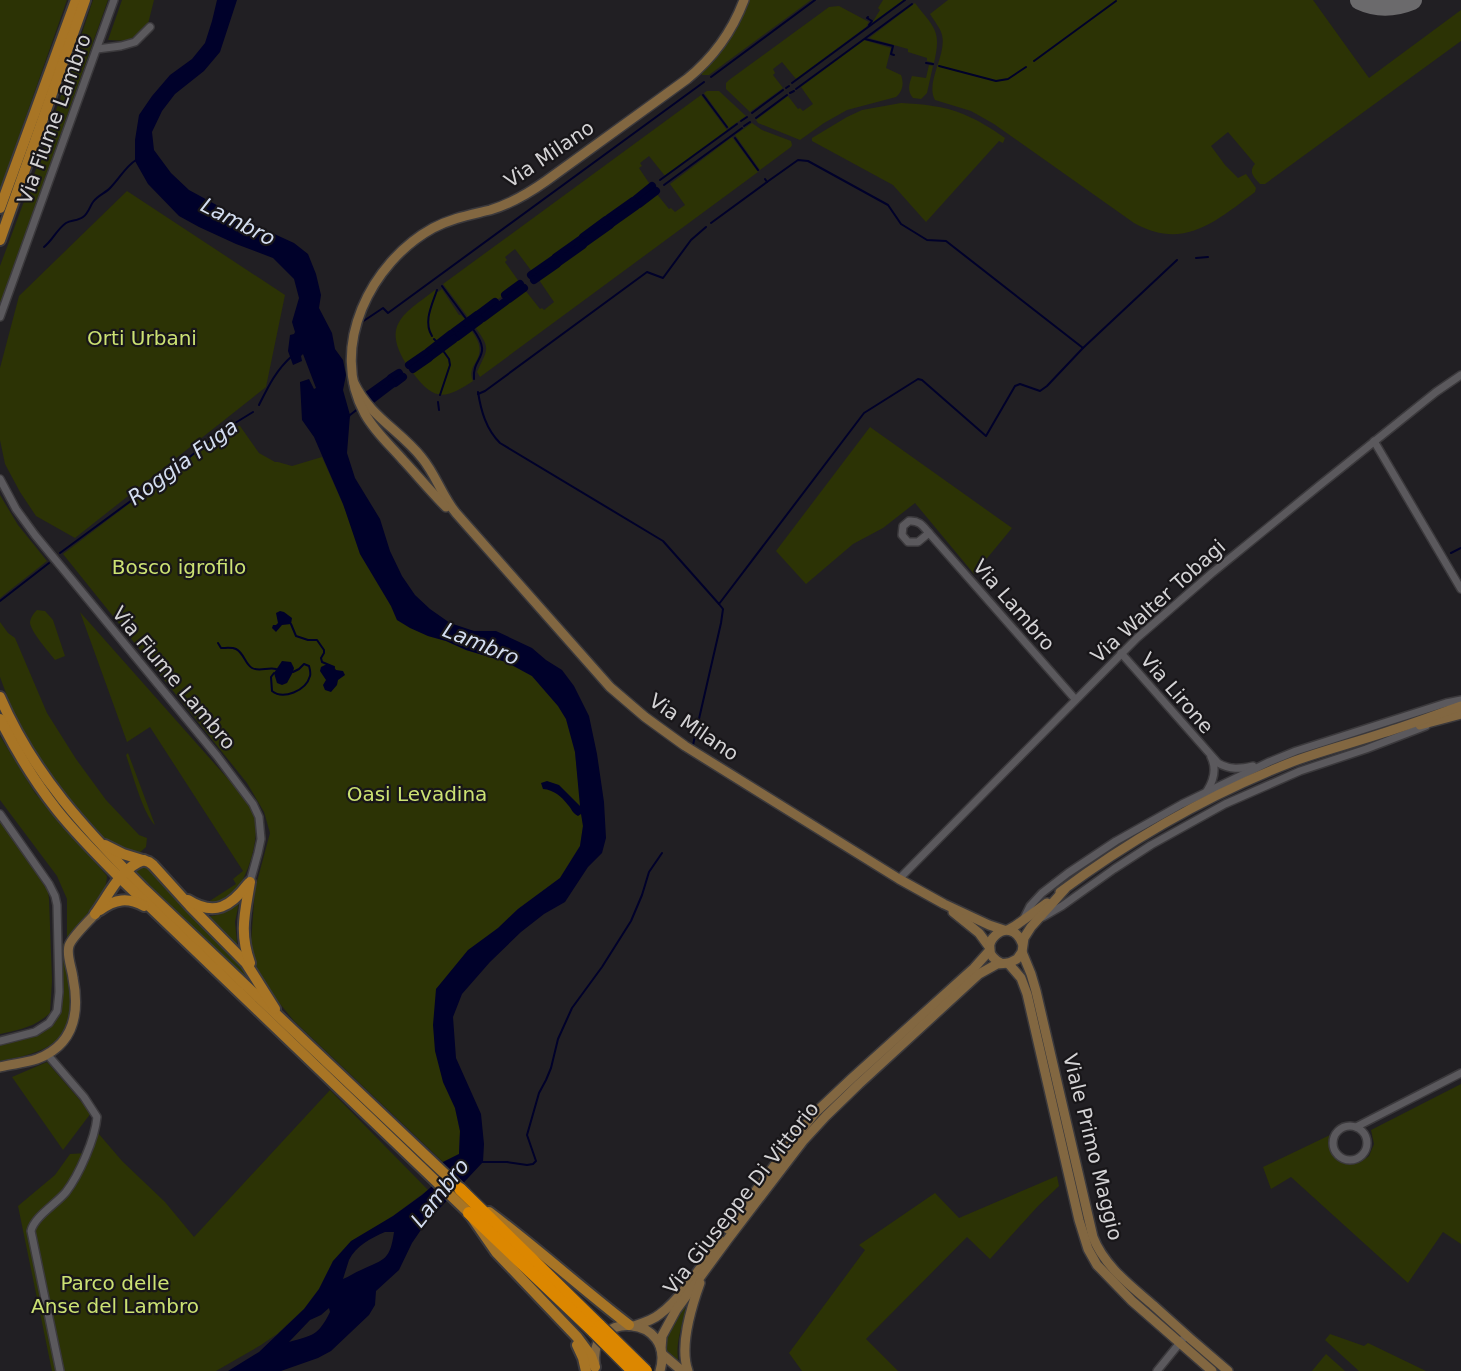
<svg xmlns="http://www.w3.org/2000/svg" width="1461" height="1371" font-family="'DejaVu Sans',sans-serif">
<rect width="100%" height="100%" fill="#211f23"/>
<g fill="#2c3305">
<polygon points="0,0 67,0 0,190"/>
<polygon points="93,0 108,0 0,306 0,266 39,161"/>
<polygon points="122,0 154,0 147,28 128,41 108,40"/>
<polygon points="746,0 811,0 709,75 702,75 701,71"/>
<polygon points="883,0 904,0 872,23 880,10 878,8"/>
<path d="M948,0H1313L1369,78L1461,10V41L1265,184H1260C1254,177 1248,172 1255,164L1228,132L1211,146L1225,165L1238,178L1246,174L1256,188L1255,192C1216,221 1184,251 1134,223L994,124L971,111L935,100C925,82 947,55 942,35C940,27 934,21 930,14Z"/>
<path d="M915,3C934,28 942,30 934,63L927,61V58L908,52V49L869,38Z"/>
<polygon points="839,6 869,22 866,27 796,79 782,62 773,69 775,73 773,75 783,88 750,112 726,89 726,83 729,80 829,7"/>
<path d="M864,40L891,48L886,68L901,75C904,83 903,91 896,97L847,110L824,123L800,140L758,123L756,120L788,96L798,109L800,108L803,111L813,104L801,87Z"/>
<path d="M929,65L933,66L927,93L921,99L913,98C907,91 909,84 912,76L926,78Z"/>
<polygon points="707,91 719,91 746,116 729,128 704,93"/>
<polygon points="701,95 727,130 665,176 649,156 640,163 642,166 639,168 651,186 533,273 515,249 505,257 507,260 505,262 520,283 470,320 443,284"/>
<path d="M901,103C922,104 944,106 963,114C978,120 992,129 1005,138L1003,143L999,141L926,222L893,185L812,141V138L847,117L862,110Z"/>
<polygon points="752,123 762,130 791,141 792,145 791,147 760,170 735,135"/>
<path d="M732,137L758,172L480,377L477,372C487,349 492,350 475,327L525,290L540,309L542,308L544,310L554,302L539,280L656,193L669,209L671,208L675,212L685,205L670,184Z"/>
<polygon points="127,191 285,295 266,387 75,538 36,516 20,492 5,464 0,440 0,368 19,296"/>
<path d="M442,289L459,315H461L467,321L407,365C381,324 404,314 435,290L438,292Z"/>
<path d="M471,330C493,359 465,362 473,381C446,399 434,402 413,373Z"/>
<polygon points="240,426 259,453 275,462 278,462 292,466 322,457 346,511 360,554 391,606 397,620 428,636 446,641 466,650 506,662 532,676 558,706 566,719 575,752 583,826 580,846 560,878 518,909 436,989 443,1082 455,1108 460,1131 459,1154 443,1162 294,1021 267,988 250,955 255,889 270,833 264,812 247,783 63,554 188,459 226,427"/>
<polygon points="870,427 1012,528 974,574 915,503 883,528 853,544 806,584 776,551"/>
<polygon points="0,495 18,525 47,561 0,598"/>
<path d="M37,610L45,611L53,620L65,656L55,660C49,652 31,632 30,623C30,618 34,613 37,610Z"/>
<path d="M80,612L229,780C237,790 249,801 254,814C262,837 245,896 219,904C215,905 209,904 205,904L236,884L233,879L243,871L150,727L127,742Z"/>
<polygon points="0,622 8,633 15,638 47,713 76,759 106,800 139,835 147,838 146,847 138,854 125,851 105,841 53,779 17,723 0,677"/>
<path d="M0,736L35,793L107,876C106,895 97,900 87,914C80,923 73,933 67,942V899L57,876L0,800Z"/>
<path d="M128,753L155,825C143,814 132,772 126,755Z"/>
<path d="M0,820L48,891L49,899L52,980L50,1013C33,1028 21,1029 0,1034Z"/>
<polygon points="142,867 152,870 238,960 253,984 250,983 133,870"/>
<path d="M239,903L235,922L238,952L202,916C218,917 227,913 239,903Z"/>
<path d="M62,943L67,946C69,966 77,1008 68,1025C63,1037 52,1045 41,1050C28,1056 14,1058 0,1061V1044L26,1039L38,1035L48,1028L53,1021L62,993Z"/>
<polygon points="47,1062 91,1113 63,1150 12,1077"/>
<polygon points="1461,1084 1461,1244 1443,1232 1408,1283 1291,1177 1271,1189 1263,1167 1330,1135 1331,1151 1342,1163 1359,1163 1369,1156 1374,1144 1371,1130"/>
<polygon points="330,1090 428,1190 393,1216 379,1225 333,1261 319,1289 304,1309 277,1334 261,1345 216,1371 52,1371 18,1206 55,1175 70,1154 88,1153 91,1156 98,1133 122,1161 165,1202 194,1237"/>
<polygon points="1057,1176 1059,1186 1038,1206 990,1259 967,1237 866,1339 898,1371 802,1371 789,1353 865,1250 859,1245 935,1193 959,1218"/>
<path d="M686,1303C684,1325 674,1341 679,1364C674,1361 667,1356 666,1350C662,1337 679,1314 686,1303Z"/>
<polygon points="1330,1334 1364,1346 1368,1343 1426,1371 1359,1371 1325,1340"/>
<polygon points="1326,1354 1345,1371 1312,1371"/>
</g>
<g fill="#00012a" fill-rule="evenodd">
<path d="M217,0H237L220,52L204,71L175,94L162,111L152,132L154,150L171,173L189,190L246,221L294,243L308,254L316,274L321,295L319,308L332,333L335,349L343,360L346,375L343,390L350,415L347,453L355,478L380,519L390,551L402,576L415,595L430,609L450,623L474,631H496L532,648L546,660L562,670L574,686L589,716L597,754L604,802L606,838L602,853L588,867L565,902L544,914L521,932L490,962L462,994L453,1017L456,1058L481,1114L484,1144L483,1162L425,1224L412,1243L399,1270L376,1291L375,1305L369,1315L331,1351L318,1358L281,1371H228L259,1352L304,1309L319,1289L333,1261L351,1241L393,1216L422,1195L439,1180L443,1162L459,1154L460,1131L455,1108L443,1082L435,1051L433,1025L436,989L468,950L498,928L518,909L560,878L580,846L583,826L581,814L578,816C572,813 572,809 568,805C561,796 554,790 543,789L541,783L547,781L559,785L580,806L575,752L566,719L558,706L532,676L506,662L466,650L446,641L428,636L410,628L397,620L391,606L360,554L343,504L314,437L302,420L300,382L309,379L314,389L316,388L303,354L301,356L302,361L293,365L288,351L290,335L294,334L295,332L292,322L299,298L294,279L273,258L236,244L199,227L179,216L148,184L135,161V140L139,115L152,96L170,75L192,59L205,43L212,21ZM385,1232H394C390,1260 385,1259 361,1270C355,1272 349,1277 343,1279C345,1273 347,1266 349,1260C356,1246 371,1238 385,1232ZM329,1308L330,1312C318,1336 313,1335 289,1342L310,1320L321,1315Z"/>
<polygon points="280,611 284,612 292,618 291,624 282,625 276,632 272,628 273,625 276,625 278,623 276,613"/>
<polygon points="282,661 291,662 294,668 293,672 287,683 282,685 277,683 274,673"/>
<polygon points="327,664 334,667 336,670 343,671 345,675 338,680 337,685 331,692 325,690 323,685 326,680 320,671 321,667"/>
</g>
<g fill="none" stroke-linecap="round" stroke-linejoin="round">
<g stroke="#00012a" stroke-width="2">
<polyline points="868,17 867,18 872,21 869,25"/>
<polyline points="865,39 893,46 891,54 894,55"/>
<polyline points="1034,61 1116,1"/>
<polyline points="926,63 933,64"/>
<polyline points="939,66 996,81 1008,79 1026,67"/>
<polyline points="711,77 815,0"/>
<polyline points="792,83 905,0"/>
<polyline points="786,88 789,86"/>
<polyline points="796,89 912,4"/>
<polyline points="790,93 794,91"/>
<polyline points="703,95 727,127"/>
<polyline points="752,113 783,90"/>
<polyline points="756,118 787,95"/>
<polyline points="741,121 747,117"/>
<polyline points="744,126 750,122"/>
<polyline points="735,138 758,170"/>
<polyline points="660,180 737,124"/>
<polyline points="767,182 798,160 808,161 888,205 901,224 927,240 946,241 1083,348"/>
<polyline points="664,185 742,128"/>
<polyline points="711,223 767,182 765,179"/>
<path d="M44,247C53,240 57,229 66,223C71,220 78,221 83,217C88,214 90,206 93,202C98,195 106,193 111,187C120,178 125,167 136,160"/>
<polyline points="1196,258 1208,257"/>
<polyline points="442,286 467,320"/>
<polyline points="362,322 383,308 388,313 704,82"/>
<path d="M473,329C494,358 472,355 474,379"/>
<path d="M432,336C423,322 432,305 437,290"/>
<polyline points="434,339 437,342"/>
<path d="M478,392C481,411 486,429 500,443L663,541L719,604L723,609L721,623L693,745"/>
<polyline points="478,394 485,391 647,272 663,278 691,240 706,227"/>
<polyline points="440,395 450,365 449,359 444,352"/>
<polyline points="438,402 439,410"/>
<path d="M259,405C268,387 276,370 292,356"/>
<polyline points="348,418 350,415 359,408"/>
<polyline points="60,553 181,464 222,431 253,412"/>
<polyline points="1451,553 1461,548"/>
<polyline points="0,601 49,563"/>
<polyline points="719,604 864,413 918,379 922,380 986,436 1015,386 1020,384 1040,391 1047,386 1083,348 1177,260"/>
<polyline points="291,624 296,636 308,640 317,640 324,650 324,653 321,658 322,662 334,667"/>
<path d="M218,643L221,648C226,648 232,647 236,649C244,653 245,664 252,668C259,672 268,667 276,669"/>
<path d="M274,673L271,677L272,691C283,700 306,691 310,676C311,673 310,670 309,666L304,664L299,669L293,672"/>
<polyline points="481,1162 507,1162 527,1165 533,1164 536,1161 527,1135 539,1093 546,1080 551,1068 558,1039 572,1008 602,967 631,921 642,895 649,872 662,853"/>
</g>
<g stroke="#00012a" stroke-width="8">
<polyline points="636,199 652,186"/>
<polyline points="639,204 656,191"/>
<polyline points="609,218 633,201"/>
<polyline points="612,223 636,206"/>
<polyline points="583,237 606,220"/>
<polyline points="586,242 610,225"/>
<polyline points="556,257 580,240"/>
<polyline points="559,262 583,245"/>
<polyline points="531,275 554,259"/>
<polyline points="534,280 557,264"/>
<polyline points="505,295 520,284"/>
<polyline points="509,299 524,288"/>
<polyline points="479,314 495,302"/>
<polyline points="483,318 506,301"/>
<polyline points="454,332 477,315"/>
<polyline points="457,337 480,320"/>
<polyline points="428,352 451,334"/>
<polyline points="431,356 454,339"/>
<polyline points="409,365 425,354"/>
<polyline points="413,369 429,358"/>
<polyline points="391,378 399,373"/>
<polyline points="395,383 403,377"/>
<polyline points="368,395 389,380"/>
<polyline points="371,400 392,384"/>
</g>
<path stroke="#6b6a6c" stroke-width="20" d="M1360,0C1377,8 1395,7 1412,0"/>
<g stroke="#3b393c" stroke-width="10">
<g id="street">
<polyline points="97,49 121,46 135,42 150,27"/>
<polyline points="0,317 114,0"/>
<polyline points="1374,441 1461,589"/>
<polyline points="0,479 16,509 35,535 217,756 253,804 259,817 261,839 258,853 250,882"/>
<path d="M909,521C919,520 923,526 929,533L918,542H908L902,535L903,526Z"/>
<polyline points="929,533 1075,699"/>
<path d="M1121,653L1218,763C1230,770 1240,769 1253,766"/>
<path d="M1207,791C1214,780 1217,769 1211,757"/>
<polyline points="0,814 49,884 55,896 57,905 59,992 57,1011 49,1023 35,1032 0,1041"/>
<polyline points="899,879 1137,638 1212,573 1320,485 1436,392 1461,375"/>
<polyline points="1043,917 1062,906 1114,869 1151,845 1225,804 1300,771 1366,749 1426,726"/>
<polyline points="1024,918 1030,906 1042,893 1068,873 1116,841 1182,804 1269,762 1296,751 1446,703 1461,700"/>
<path d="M47,1054L84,1097L97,1117C95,1139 79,1175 66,1192C56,1204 34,1217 31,1231L60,1371"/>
<circle cx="1350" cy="1143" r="17"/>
<polyline points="1356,1127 1461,1073"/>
<polyline points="1157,1371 1183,1339"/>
</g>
</g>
<g stroke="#3b393c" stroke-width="12">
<g id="secondary">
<path d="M354,383C370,417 401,431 422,458C436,475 442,496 456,513L610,687L645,717L685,746L899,879L944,904L989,925L1004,930"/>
<path d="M446,507C431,492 417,475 403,460C390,445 375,432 365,414C328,347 371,262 433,228C452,218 470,215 490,210C510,204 529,193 546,181L687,79C713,58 732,32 744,0"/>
<polyline points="1420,725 1461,714"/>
<path d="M1060,892C1130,840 1210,794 1292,762C1321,751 1353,743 1383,733C1409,725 1435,715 1461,706"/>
<polyline points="953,912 979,933 990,948"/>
<polyline points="1008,930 1015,926 1047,903"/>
<path d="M1022,952L1031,974L1036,991L1093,1237C1104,1266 1131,1286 1154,1306C1178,1328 1203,1350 1228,1371"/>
<path d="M1001,963C970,948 1010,911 1022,943"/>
<polyline points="1008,963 1021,978 1027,994 1079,1220 1088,1249 1097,1265 1132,1301 1212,1371"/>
<path d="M0,1067C12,1064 25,1063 37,1059C74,1045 80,1013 73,978C72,968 66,955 69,946C71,938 89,921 95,914"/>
<polyline points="728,1229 763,1181 794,1139 816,1112 851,1079 974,968 990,950"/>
<path d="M634,1326C643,1323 653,1320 660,1314C682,1298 703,1263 720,1240"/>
<polyline points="661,1349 662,1336 676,1310 728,1239 803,1141 826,1116 859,1084 979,974 997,964 1009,963 1017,959 1022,952 1024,938 1031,927 1065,889"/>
<polyline points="662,1354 682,1371"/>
<path d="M595,1363C589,1309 676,1315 660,1371"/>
<path d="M688,1371C679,1346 691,1308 700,1283"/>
</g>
</g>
<g stroke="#3b393c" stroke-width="14">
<g id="primary">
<polyline points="0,208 76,0"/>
<polyline points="0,240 85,0"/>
<path d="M0,697C33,774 86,830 144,889L465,1193"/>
<path d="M0,719C16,751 35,782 57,810C76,834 98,856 120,878L469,1213L496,1252L577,1337L591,1356L595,1367"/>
<polyline points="105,845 123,854 149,862 153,865 190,906 246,963 275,1009"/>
<path d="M250,882C245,913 239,932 250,963"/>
<path d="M188,900C215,917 231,906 248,884"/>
<path d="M100,910C115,899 128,897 144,906"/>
<path d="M95,914C109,895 120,868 144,860"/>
<path d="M489,1212C537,1248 581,1288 629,1325"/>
<polyline points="577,1345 583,1358 586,1371"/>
</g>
</g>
<g stroke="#3b393c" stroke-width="15">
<g id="highway">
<polyline points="460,1189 600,1326"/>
<polyline points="469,1213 594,1332"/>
</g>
</g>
<use href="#street" stroke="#5b595d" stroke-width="7"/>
<use href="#secondary" stroke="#826741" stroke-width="9"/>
<use href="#primary" stroke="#a87525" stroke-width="10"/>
<use href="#highway" stroke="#dc8700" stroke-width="12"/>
<g stroke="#3b393c" stroke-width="15" stroke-linecap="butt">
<g id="highway-bridge">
<polyline points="600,1326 646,1371"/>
<polyline points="594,1332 633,1371"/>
</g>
</g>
<use href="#highway-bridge" stroke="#dc8700" stroke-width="12"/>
</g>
<g text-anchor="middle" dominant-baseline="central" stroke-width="4.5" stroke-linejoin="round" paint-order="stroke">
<g font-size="20" fill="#d4d3d5" stroke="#181619">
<text transform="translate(54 119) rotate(-70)">Via Fiume Lambro</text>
<text transform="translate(549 154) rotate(-34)">Via Milano</text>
<text transform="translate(1158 601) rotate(-42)">Via Walter Tobagi</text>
<text transform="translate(1014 605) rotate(49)">Via Lambro</text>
<text transform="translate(174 678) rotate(50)">Via Fiume Lambro</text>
<text transform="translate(1177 693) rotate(49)">Via Lirone</text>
<text transform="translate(694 727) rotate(34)">Via Milano</text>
<text transform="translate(1093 1147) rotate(76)">Viale Primo Maggio</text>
<text transform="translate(741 1198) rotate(-52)">Via Giuseppe Di Vittorio</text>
</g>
<g font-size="20" fill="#cce273" stroke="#181619">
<text x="142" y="338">Orti Urbani</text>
<text x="179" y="567">Bosco igrofilo</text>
<text x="417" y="794">Oasi Levadina</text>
<text x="115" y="1283">Parco delle<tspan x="115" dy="23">Anse del Lambro</tspan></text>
</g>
<g font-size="21" font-style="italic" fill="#d3ddf0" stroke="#181619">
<text transform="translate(238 222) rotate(27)">Lambro</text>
<text transform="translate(183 462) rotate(-36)">Roggia Fuga</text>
<text transform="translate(481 644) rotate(22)">Lambro</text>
<text transform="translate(440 1193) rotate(-52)">Lambro</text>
</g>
</g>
</svg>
